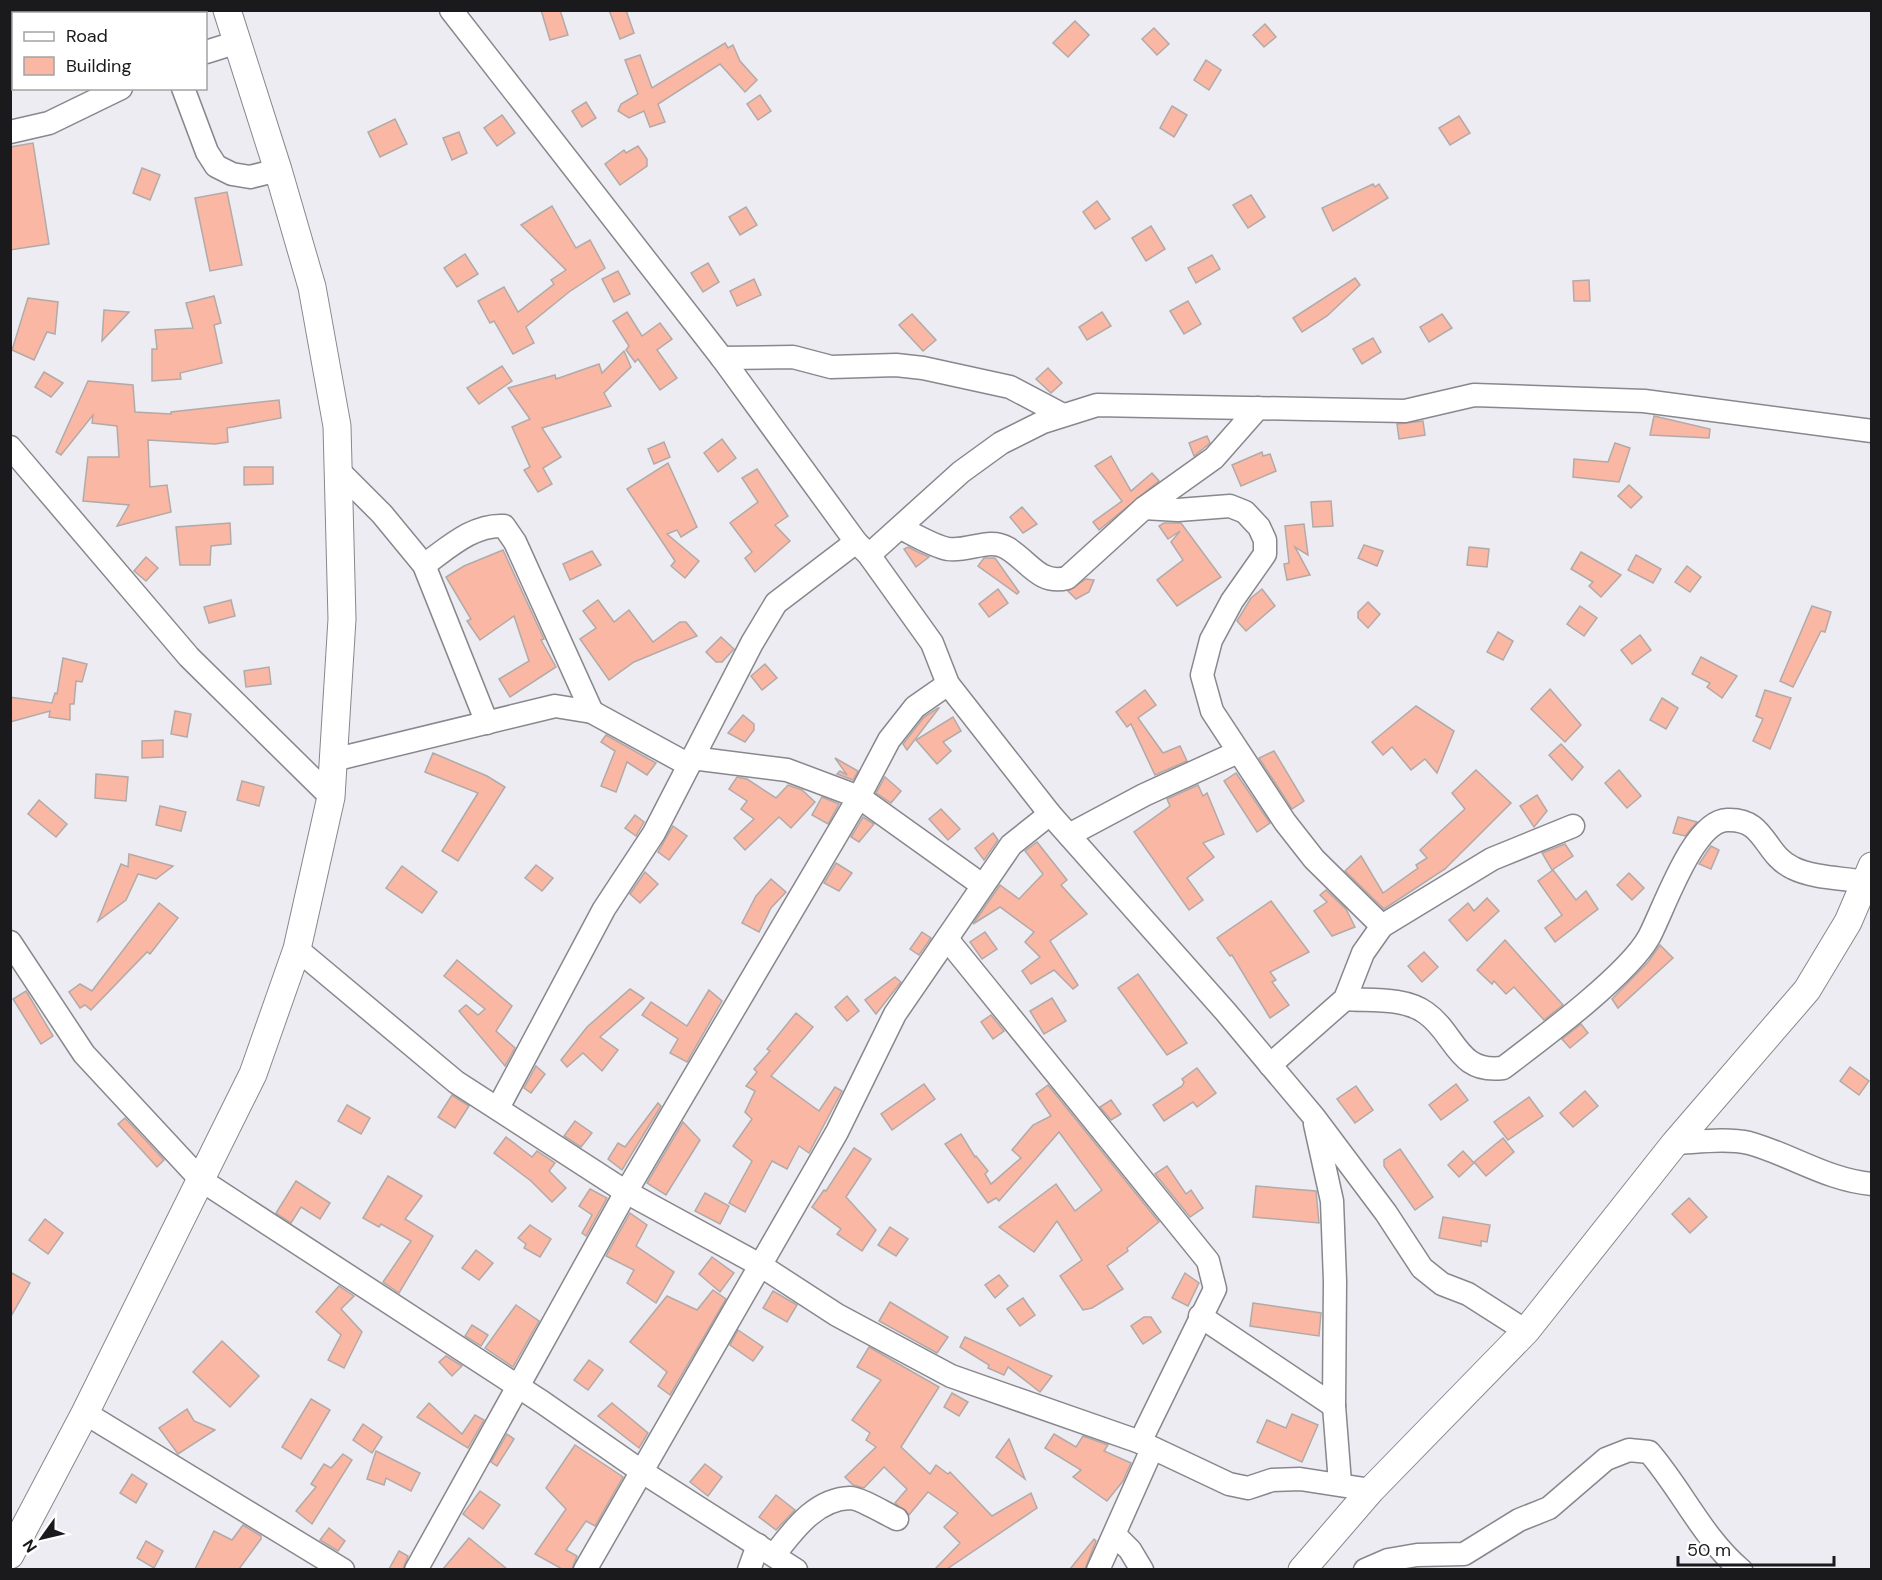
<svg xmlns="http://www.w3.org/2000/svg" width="1882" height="1580" font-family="'DM Sans',sans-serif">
<rect width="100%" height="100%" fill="#eeecf3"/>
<g fill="#fab7a4" stroke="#b2aaa8" stroke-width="1.5">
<polygon points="541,10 560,10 568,35 550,40"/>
<polygon points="609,10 626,10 634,33 620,39"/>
<polygon points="1075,21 1089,35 1068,57 1053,43"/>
<polygon points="1265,24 1276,37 1264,47 1253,35"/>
<polygon points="1154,28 1169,44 1157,55 1142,39"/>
<polygon points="725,43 728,48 733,45 740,61 757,80 745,92 720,64 658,104 665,122 650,127 644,111 629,118 618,111 621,104 638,94 625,60 640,55 652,88"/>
<polygon points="1206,60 1221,70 1209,90 1194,80"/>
<polygon points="760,95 771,111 758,120 747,104"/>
<polygon points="586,102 596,118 582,127 572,111"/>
<polygon points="1172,106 1187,115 1174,137 1160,128"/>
<polygon points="502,115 515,133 497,146 484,128"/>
<polygon points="1459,116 1470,133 1450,145 1439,128"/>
<polygon points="395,119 407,144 380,157 368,132"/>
<polygon points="459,132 467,153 452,160 443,138"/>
<polygon points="33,143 49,244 10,250 10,147"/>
<polygon points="638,146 647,159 647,166 620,185 605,164 624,150 626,153"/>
<polygon points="142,168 160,175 150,200 133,193"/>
<polygon points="1373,184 1375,187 1379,184 1388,198 1333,231 1322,208"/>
<polygon points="227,192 242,265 210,271 195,198"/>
<polygon points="1251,195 1265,217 1248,228 1233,205"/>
<polygon points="1097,201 1110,219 1095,229 1083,212"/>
<polygon points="552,206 576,248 590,240 605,268 569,292 526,327 534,343 513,354 494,321 490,323 478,301 504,287 518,312 554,284 551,280 566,270 521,225"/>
<polygon points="746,207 757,225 740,235 729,217"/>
<polygon points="1151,226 1165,249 1146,261 1132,238"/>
<polygon points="465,254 478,274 457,287 444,268"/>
<polygon points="1212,255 1220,269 1196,283 1188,268"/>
<polygon points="708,263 719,282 703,292 691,273"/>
<polygon points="618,271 630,294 614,302 602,279"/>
<polygon points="1355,278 1360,285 1327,316 1302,332 1293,318"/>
<polygon points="754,279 761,295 737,306 730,291"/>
<polygon points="1589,280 1590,301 1574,301 1573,281"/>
<polygon points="214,296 221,323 214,325 222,363 180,373 181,379 152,381 152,349 157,349 155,330 193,328 186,303"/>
<polygon points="28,298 58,302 55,334 47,332 34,360 12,350"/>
<polygon points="1188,301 1201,324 1184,334 1170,311"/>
<polygon points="104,310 129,312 102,341"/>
<polygon points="627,312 642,336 660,323 672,339 657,350 677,378 660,390 638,359 635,362 626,350 629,346 613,321"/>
<polygon points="1102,312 1111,326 1087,340 1079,327"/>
<polygon points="912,314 936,340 923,351 899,325"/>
<polygon points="1442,314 1452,328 1429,342 1420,327"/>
<polygon points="1373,338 1381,352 1362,364 1353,349"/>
<polygon points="624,351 631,367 604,393 611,406 542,428 561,457 543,468 552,484 538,492 524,470 530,467 512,427 530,419 508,388 555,375 556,379 599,364 602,373"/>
<polygon points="502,366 512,381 479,404 467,388"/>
<polygon points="1048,368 1062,383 1051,393 1036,379"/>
<polygon points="44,372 63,383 51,397 35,387"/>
<polygon points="88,381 133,385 135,412 171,414 171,412 279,400 281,418 227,428 228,442 215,444 148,440 150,487 167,485 171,512 117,526 129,505 83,501 88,457 119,457 117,426 92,423 93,415 61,455 56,452"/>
<polygon points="1654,416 1710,429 1709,438 1650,435"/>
<polygon points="1423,421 1425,435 1399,439 1397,424"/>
<polygon points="1207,436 1210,443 1194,456 1189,443"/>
<polygon points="722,439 736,458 718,472 704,453"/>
<polygon points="664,442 670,457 654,464 648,449"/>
<polygon points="1615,443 1630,448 1619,482 1573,477 1574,459 1608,462"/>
<polygon points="1262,452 1263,456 1270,454 1276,471 1241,486 1232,465"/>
<polygon points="1111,456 1131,491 1152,473 1159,481 1099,530 1093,522 1122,501 1095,466"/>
<polygon points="668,463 697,527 681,537 677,530 667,534 699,561 685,578 671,566 675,561 627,489"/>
<polygon points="244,467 273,467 273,484 244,485"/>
<polygon points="757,469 788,516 775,525 790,541 755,572 745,558 752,552 730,523 758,502 742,478"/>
<polygon points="1629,485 1642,497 1631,508 1618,496"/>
<polygon points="1331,501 1333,526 1313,527 1311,502"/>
<polygon points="1022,507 1037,524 1023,533 1010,517"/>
<polygon points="230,523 231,544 211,546 210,565 180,565 176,527"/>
<polygon points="1164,523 1181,523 1221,577 1177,606 1157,580 1183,560 1171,542 1180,531 1168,539 1159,526"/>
<polygon points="1304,524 1308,555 1295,547 1310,575 1287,580 1284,564 1289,563 1285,526"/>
<polygon points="1364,545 1383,551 1377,566 1358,558"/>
<polygon points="908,547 918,552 929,557 916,567 904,549"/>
<polygon points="1469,547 1489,549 1487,567 1467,565"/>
<polygon points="503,550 544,639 541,640 556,667 510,697 499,679 529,661 514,616 480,640 467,621 471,619 446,577 464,566"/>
<polygon points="592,551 601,565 570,580 563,564"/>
<polygon points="1581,552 1621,575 1601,597 1589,586 1593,582 1571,569"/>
<polygon points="1636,555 1661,569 1653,583 1628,570"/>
<polygon points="146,557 158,568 146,581 134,571"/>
<polygon points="984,558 995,558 1019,592 1017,594 978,566"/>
<polygon points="1687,566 1701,577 1690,592 1675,582"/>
<polygon points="1086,579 1094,580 1089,592 1076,599 1068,591"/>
<polygon points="998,589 1008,603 989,617 979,604"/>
<polygon points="1262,589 1275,606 1246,631 1237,621 1251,598"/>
<polygon points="231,600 235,616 209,623 204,607"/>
<polygon points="598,600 614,622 629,610 653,642 680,622 686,622 697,636 634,662 609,680 580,639 596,628 583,611"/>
<polygon points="1368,602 1380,614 1368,628 1358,618 1358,612"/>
<polygon points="1580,606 1597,618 1584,636 1567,624"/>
<polygon points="1812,606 1831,612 1825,632 1821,631 1793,687 1780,681"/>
<polygon points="1498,632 1513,641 1503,660 1487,652"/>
<polygon points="1640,635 1651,650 1632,664 1621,650"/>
<polygon points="721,637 734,649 722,662 716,662 706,652"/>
<polygon points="1701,657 1737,676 1722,698 1707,687 1710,683 1692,674"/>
<polygon points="63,658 87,664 82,682 76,681 74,704 70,704 70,720 49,717 50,711 10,722 10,697 52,703 55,693 57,694"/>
<polygon points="765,664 777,678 762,690 751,676"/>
<polygon points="269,667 271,684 246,687 244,671"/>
<polygon points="1550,689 1581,725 1565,742 1531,709"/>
<polygon points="1145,690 1156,705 1138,718 1163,753 1180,746 1187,761 1155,775 1131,724 1127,727 1116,712"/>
<polygon points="1765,690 1791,698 1770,749 1753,741 1763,719 1756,716"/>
<polygon points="1662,698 1678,708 1666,729 1650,720"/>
<polygon points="1416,706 1454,731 1437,773 1425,759 1411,770 1392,747 1383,755 1372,742"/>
<polygon points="938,708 939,708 907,750 903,744 924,717"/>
<polygon points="175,711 191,714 187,737 171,734"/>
<polygon points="743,715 754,724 754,730 745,742 728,733"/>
<polygon points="953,717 961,731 943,742 951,751 937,764 916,740"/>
<polygon points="606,735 656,763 647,775 627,762 616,792 601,786 615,751 601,742"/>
<polygon points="163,740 163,757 142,758 142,741"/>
<polygon points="1561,744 1583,767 1572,780 1549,755"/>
<polygon points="1274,751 1304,801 1292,809 1259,758"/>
<polygon points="433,753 487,776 505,787 458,861 442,851 478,793 425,772"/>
<polygon points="835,758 858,771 853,780 837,774 840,771 847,775"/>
<polygon points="1476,770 1511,803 1445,869 1384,909 1345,871 1361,856 1383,893 1418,868 1416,865 1427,858 1420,850 1465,809 1452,793"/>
<polygon points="1619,770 1641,796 1627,808 1605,783"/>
<polygon points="1236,773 1270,823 1257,832 1224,781"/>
<polygon points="96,774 128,777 126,801 95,798"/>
<polygon points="737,777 747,779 776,798 788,785 802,790 815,802 791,828 779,817 745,850 734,838 754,819 741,809 747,801 729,789"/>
<polygon points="885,777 901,791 891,803 876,793"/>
<polygon points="242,781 264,787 259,806 237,800"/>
<polygon points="1198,785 1203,796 1207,793 1224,834 1203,843 1214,857 1187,878 1203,900 1189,910 1134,832 1170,806 1167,799"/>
<polygon points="1537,795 1547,811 1534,827 1520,806"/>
<polygon points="822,797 839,804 828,824 812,815"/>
<polygon points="39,800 67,824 56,837 28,814"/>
<polygon points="160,806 186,812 181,831 156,825"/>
<polygon points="941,809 960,829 948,840 929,819"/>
<polygon points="635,815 644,822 636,836 625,828"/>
<polygon points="863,817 874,824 859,842 851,837"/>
<polygon points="1678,817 1697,822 1685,836 1673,833"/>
<polygon points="673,826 687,836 669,860 658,852"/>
<polygon points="993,833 998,840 984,860 975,848"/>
<polygon points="1037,842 1067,880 1061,885 1087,914 1050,941 1078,985 1073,989 1054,970 1031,984 1022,971 1040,957 1025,942 1034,932 1000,907 973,924 1000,885 1019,899 1043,874 1025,851"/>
<polygon points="1565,844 1573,856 1552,870 1542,853"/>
<polygon points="1711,846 1719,850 1711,869 1699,864"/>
<polygon points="129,854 173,866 156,879 138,874 126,900 98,921 121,864 128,867"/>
<polygon points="836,863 852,873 839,891 824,883"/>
<polygon points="536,865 553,878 542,891 525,878"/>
<polygon points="402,866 437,892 422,913 386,888"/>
<polygon points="1553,870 1576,900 1586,891 1598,909 1555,942 1545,928 1562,915 1538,881"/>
<polygon points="645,872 658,884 640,903 630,894"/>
<polygon points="1629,873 1644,888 1632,900 1617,885"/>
<polygon points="771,879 786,892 771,908 759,932 742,923 756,896"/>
<polygon points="1326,890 1346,909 1355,927 1332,936 1314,911 1327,902 1320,895"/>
<polygon points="1487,898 1499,911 1467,941 1449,920 1468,903 1474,911"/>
<polygon points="1271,901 1309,952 1270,972 1276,980 1272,982 1289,1005 1270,1018 1232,955 1230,956 1217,938"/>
<polygon points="159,903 178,918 150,954 147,952 91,1010 85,1005 80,1008 69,992 80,984 92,991"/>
<polygon points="922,932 931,938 919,955 910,949"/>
<polygon points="985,932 997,949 982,959 970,942"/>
<polygon points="1505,940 1563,1005 1544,1020 1514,987 1506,994 1494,981 1492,984 1477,970"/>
<polygon points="1660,945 1673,958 1618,1008 1612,999 1648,962"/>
<polygon points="1424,952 1438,967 1422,982 1408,966"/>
<polygon points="457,960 512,1006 496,1031 515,1048 505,1066 459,1011 466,1005 478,1015 485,1009 444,976"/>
<polygon points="1138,974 1187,1043 1167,1055 1118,988"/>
<polygon points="895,977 901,982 876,1014 865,1000"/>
<polygon points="630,989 644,998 600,1037 618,1050 602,1071 583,1053 567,1067 561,1060 587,1027"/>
<polygon points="709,990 722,1001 687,1062 670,1053 678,1039 642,1015 651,1002 687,1026"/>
<polygon points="26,991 53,1036 41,1044 13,999"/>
<polygon points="847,996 859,1011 847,1021 835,1007"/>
<polygon points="1052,998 1066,1021 1044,1034 1030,1011"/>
<polygon points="796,1013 813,1027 771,1076 819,1111 835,1087 842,1091 809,1153 799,1146 787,1169 772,1161 745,1212 729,1203 752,1161 733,1146 752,1119 745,1112 755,1091 746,1086 757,1072 754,1069 770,1051 767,1049"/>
<polygon points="991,1015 1004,1031 993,1039 981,1022"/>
<polygon points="1581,1024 1588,1033 1570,1048 1562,1039"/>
<polygon points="536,1066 545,1074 531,1093 524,1088"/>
<polygon points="1850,1067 1869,1081 1859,1095 1840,1081"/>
<polygon points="1197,1068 1216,1093 1197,1107 1193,1102 1164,1121 1153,1105 1182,1086 1184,1082 1182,1079"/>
<polygon points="924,1084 935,1099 892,1130 881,1114"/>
<polygon points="1456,1084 1468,1100 1441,1120 1429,1105"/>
<polygon points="1048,1085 1159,1222 1127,1248 1128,1251 1107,1266 1123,1289 1092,1308 1083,1310 1060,1276 1082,1260 1057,1221 1034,1252 999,1227 1056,1184 1075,1211 1102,1190 1059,1132 999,1201 996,1198 988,1203 945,1144 961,1134 975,1157 976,1156 988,1171 985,1174 991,1184 1021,1158 1012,1150 1033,1125 1051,1116 1036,1094"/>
<polygon points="1356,1086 1373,1110 1355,1123 1337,1099"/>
<polygon points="1585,1091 1598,1106 1573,1127 1560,1113"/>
<polygon points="452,1095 469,1106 455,1128 438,1117"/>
<polygon points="1529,1097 1543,1116 1508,1140 1494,1122"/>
<polygon points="1111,1100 1121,1114 1111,1120 1100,1107"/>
<polygon points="658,1103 661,1106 622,1170 608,1159 618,1143 625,1147"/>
<polygon points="347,1105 370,1118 361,1134 338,1121"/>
<polygon points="125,1118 164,1160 157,1167 118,1124"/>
<polygon points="575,1121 592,1133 581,1147 564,1136"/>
<polygon points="683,1122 700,1140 666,1195 647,1183"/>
<polygon points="506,1137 532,1157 537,1151 555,1163 549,1171 566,1188 552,1202 531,1181 494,1153"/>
<polygon points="1503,1138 1514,1152 1486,1176 1474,1162"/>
<polygon points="854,1148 871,1159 846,1197 876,1230 862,1251 837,1234 841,1229 812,1207 824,1190 826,1191"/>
<polygon points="1400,1149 1433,1197 1415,1210 1384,1166 1384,1160"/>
<polygon points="1463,1151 1474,1163 1459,1177 1448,1165"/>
<polygon points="1167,1166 1186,1194 1191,1190 1203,1208 1190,1217 1155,1174"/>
<polygon points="388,1176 422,1196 405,1219 433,1236 399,1293 383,1282 411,1241 381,1224 379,1227 363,1218"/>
<polygon points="296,1181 330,1203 320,1219 301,1207 291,1223 276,1213"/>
<polygon points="1256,1186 1316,1191 1319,1223 1253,1217"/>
<polygon points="590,1189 607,1198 586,1236 582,1233 592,1215 579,1206"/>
<polygon points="705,1193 729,1206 720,1224 695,1211"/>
<polygon points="1689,1198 1707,1217 1690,1233 1672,1214"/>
<polygon points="630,1213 647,1225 636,1246 674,1272 656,1303 627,1283 634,1270 606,1256"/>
<polygon points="1443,1217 1490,1225 1487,1242 1481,1241 1481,1246 1439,1238"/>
<polygon points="45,1219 63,1233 48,1254 29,1240"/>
<polygon points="530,1225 551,1239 540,1257 524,1248 526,1244 518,1238"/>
<polygon points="890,1227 908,1239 896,1256 878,1245"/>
<polygon points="476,1250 493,1263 479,1280 462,1268"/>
<polygon points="712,1257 734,1273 720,1292 699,1274"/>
<polygon points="10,1272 30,1283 10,1318"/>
<polygon points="1185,1273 1199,1283 1188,1306 1172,1298"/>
<polygon points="999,1275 1008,1286 995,1298 985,1285"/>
<polygon points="339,1286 354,1296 341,1309 362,1332 344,1368 328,1360 341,1335 316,1312"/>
<polygon points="713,1290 726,1299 670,1395 658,1386 667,1372 630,1342 667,1296 697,1310"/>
<polygon points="773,1291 797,1305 787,1322 763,1308"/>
<polygon points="1023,1298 1035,1315 1020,1326 1007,1309"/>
<polygon points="890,1302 948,1337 937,1353 879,1321"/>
<polygon points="1253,1303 1321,1313 1319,1336 1250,1326"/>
<polygon points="516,1305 539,1321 513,1367 485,1348"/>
<polygon points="1144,1317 1151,1317 1161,1332 1143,1344 1131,1326"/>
<polygon points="472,1325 488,1335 481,1346 465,1336"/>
<polygon points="738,1330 763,1347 753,1361 730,1345"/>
<polygon points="965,1337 1040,1371 1052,1376 1040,1392 1008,1367 1004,1375 988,1368 989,1365 960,1347"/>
<polygon points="222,1341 259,1376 230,1407 193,1372"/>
<polygon points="869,1347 939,1387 901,1447 930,1474 936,1465 948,1474 950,1472 992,1516 1031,1493 1037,1508 947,1569 935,1569 960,1543 944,1527 958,1513 928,1492 909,1515 895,1503 907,1489 884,1467 864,1488 853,1485 845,1477 876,1447 866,1440 870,1433 852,1420 881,1380 857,1367"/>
<polygon points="446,1356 462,1366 452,1376 439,1362"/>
<polygon points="589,1360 603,1370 588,1390 574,1380"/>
<polygon points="952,1393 968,1402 959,1416 944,1407"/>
<polygon points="311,1399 330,1410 301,1459 282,1447"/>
<polygon points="429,1403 462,1434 475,1415 484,1420 468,1448 417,1417"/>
<polygon points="612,1403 648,1433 639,1448 598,1416"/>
<polygon points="187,1409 194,1421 215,1430 178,1454 159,1428"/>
<polygon points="1292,1414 1318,1425 1302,1462 1257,1442 1267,1420 1286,1428"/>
<polygon points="363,1424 382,1437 372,1453 353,1440"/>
<polygon points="507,1434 514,1439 497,1466 491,1462"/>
<polygon points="1054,1434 1076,1447 1083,1436 1108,1445 1104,1451 1131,1463 1123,1481 1107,1501 1073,1477 1081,1470 1045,1448"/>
<polygon points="1009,1439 1025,1479 996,1457"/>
<polygon points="575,1445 623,1477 595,1526 586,1521 566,1550 577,1556 572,1569 562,1569 535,1554 566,1509 546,1488"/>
<polygon points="376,1451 420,1473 411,1491 386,1478 384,1485 367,1479"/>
<polygon points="343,1454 352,1460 312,1524 296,1511 316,1487 311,1484 324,1464 331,1468"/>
<polygon points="705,1464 722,1477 708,1496 690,1482"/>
<polygon points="132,1474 147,1484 136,1503 120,1493"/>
<polygon points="480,1491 500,1505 483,1529 463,1514"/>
<polygon points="776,1495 795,1510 776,1530 759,1517"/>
<polygon points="243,1525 261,1536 261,1539 239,1569 195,1569 214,1531 232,1540"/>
<polygon points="329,1528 345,1541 338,1551 320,1540"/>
<polygon points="469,1538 507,1569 443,1569"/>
<polygon points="1094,1539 1096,1541 1085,1569 1070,1569"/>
<polygon points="146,1541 163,1551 154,1568 137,1558"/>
<polygon points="399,1551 408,1556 403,1569 389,1569"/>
</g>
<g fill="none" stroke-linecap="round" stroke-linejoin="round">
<g stroke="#89878d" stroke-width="25">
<g id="minor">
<polyline points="151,10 153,14"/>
<polyline points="451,10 722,358 856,542 869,555 932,643 948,684 1050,814 1225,1011 1314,1117 1386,1213 1422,1268 1442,1284 1468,1294 1526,1331"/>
<polyline points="206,52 238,42"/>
<polyline points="183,88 207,152 216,166 232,174 250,177 278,170"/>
<polyline points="10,132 49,123 121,88"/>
<polyline points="722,358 793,357 831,367 896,365 923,368 1010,387 1063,415"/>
<polyline points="10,447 189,657 331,797"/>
<polyline points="338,470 382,514 424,565 487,723"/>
<polyline points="1144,508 1178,510 1230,506 1245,512 1259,527 1265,540 1265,554 1232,601 1211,640 1202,675 1212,711 1285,822 1314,859 1382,926"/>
<path d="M901,528C915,535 933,546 948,549C969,552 989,537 1007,548C1029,561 1039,585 1067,578L1144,508L1214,458L1258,408"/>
<polyline points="869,555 961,472 1001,443 1043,422 1097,405 1405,411 1474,395 1644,401 1872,431"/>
<path d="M424,565C448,548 473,524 504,526L515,542L592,712"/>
<polyline points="692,758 787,770 859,797 982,885"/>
<polyline points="333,760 555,706 592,712 689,765"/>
<polyline points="1069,835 1144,795 1238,752"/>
<polyline points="947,939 1208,1261 1215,1289 1140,1442"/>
<polyline points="10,942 84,1054 201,1180 542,1402 641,1471 796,1570"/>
<polyline points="297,949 456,1082 626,1192 760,1265 837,1315 951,1376 1140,1442 1229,1484 1248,1488 1272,1480 1300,1479 1371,1490"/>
<path d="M1345,999C1370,1001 1404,997 1426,1013C1456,1034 1457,1074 1503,1068C1540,1040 1628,975 1649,937C1664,909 1693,821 1727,820C1766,818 1763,854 1793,868C1813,878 1843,878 1865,882"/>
<polyline points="1270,1065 1345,999 1363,953 1382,926 1492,859 1573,826"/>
<polyline points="498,1108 604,909 654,833 752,643 776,603 856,542"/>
<polyline points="1315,1124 1332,1201 1335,1281 1334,1406 1340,1483"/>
<path d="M1675,1143C1698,1142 1727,1138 1749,1143C1792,1155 1827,1180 1872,1184"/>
<polyline points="1200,1316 1334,1406"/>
<polyline points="85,1413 343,1570"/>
<polyline points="1115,1535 1130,1550 1142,1570"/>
<path d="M774,1555C793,1531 815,1499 850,1498C860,1498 886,1514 897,1519"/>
<polyline points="416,1570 626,1192 859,797 889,740 915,707 948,684"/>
<polyline points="585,1570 837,1132 895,1014 1011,845 1050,814"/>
<polyline points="749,1570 758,1545"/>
<polyline points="1098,1570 1152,1449"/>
<path d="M1365,1570L1388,1560L1417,1555L1464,1554L1519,1520L1549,1508L1606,1459L1629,1450L1649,1452C1682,1490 1702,1537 1741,1570"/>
</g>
</g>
<g stroke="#89878d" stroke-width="29">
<g id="major">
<polyline points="10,1555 85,1413 253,1074 297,949 331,797 342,619 337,426 312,287 278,170 227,10"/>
<polyline points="1302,1570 1371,1490 1526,1331 1675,1143 1807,990 1848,922 1872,866"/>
</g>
</g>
<use href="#minor" stroke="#fff" stroke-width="22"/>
<use href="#major" stroke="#fff" stroke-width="27"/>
</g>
<rect width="1882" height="1580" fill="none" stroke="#1a191c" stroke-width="24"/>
<rect x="12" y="12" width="195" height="78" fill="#ffffff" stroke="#a3a3a4" stroke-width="1.5"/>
<rect x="24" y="32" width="30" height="9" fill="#ffffff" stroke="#a3a3a4" stroke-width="1.5"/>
<text x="66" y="42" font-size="18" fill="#1a191c">Road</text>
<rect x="24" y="57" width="30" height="18" fill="#fab7a4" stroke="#a3a3a4" stroke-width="1.5"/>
<text x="66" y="72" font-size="18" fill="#1a191c">Building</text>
<g transform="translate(42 1538) rotate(236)" stroke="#ffffff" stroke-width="4.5" paint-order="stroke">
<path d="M0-4.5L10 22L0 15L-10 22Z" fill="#1a191c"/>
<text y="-9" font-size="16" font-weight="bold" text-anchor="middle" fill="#1a191c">N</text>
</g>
<path d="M1678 1556v9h156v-9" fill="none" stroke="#1a191c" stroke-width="3"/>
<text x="1687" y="1556" font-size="18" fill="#1a191c" stroke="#ffffff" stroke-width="4.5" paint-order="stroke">50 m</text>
</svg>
